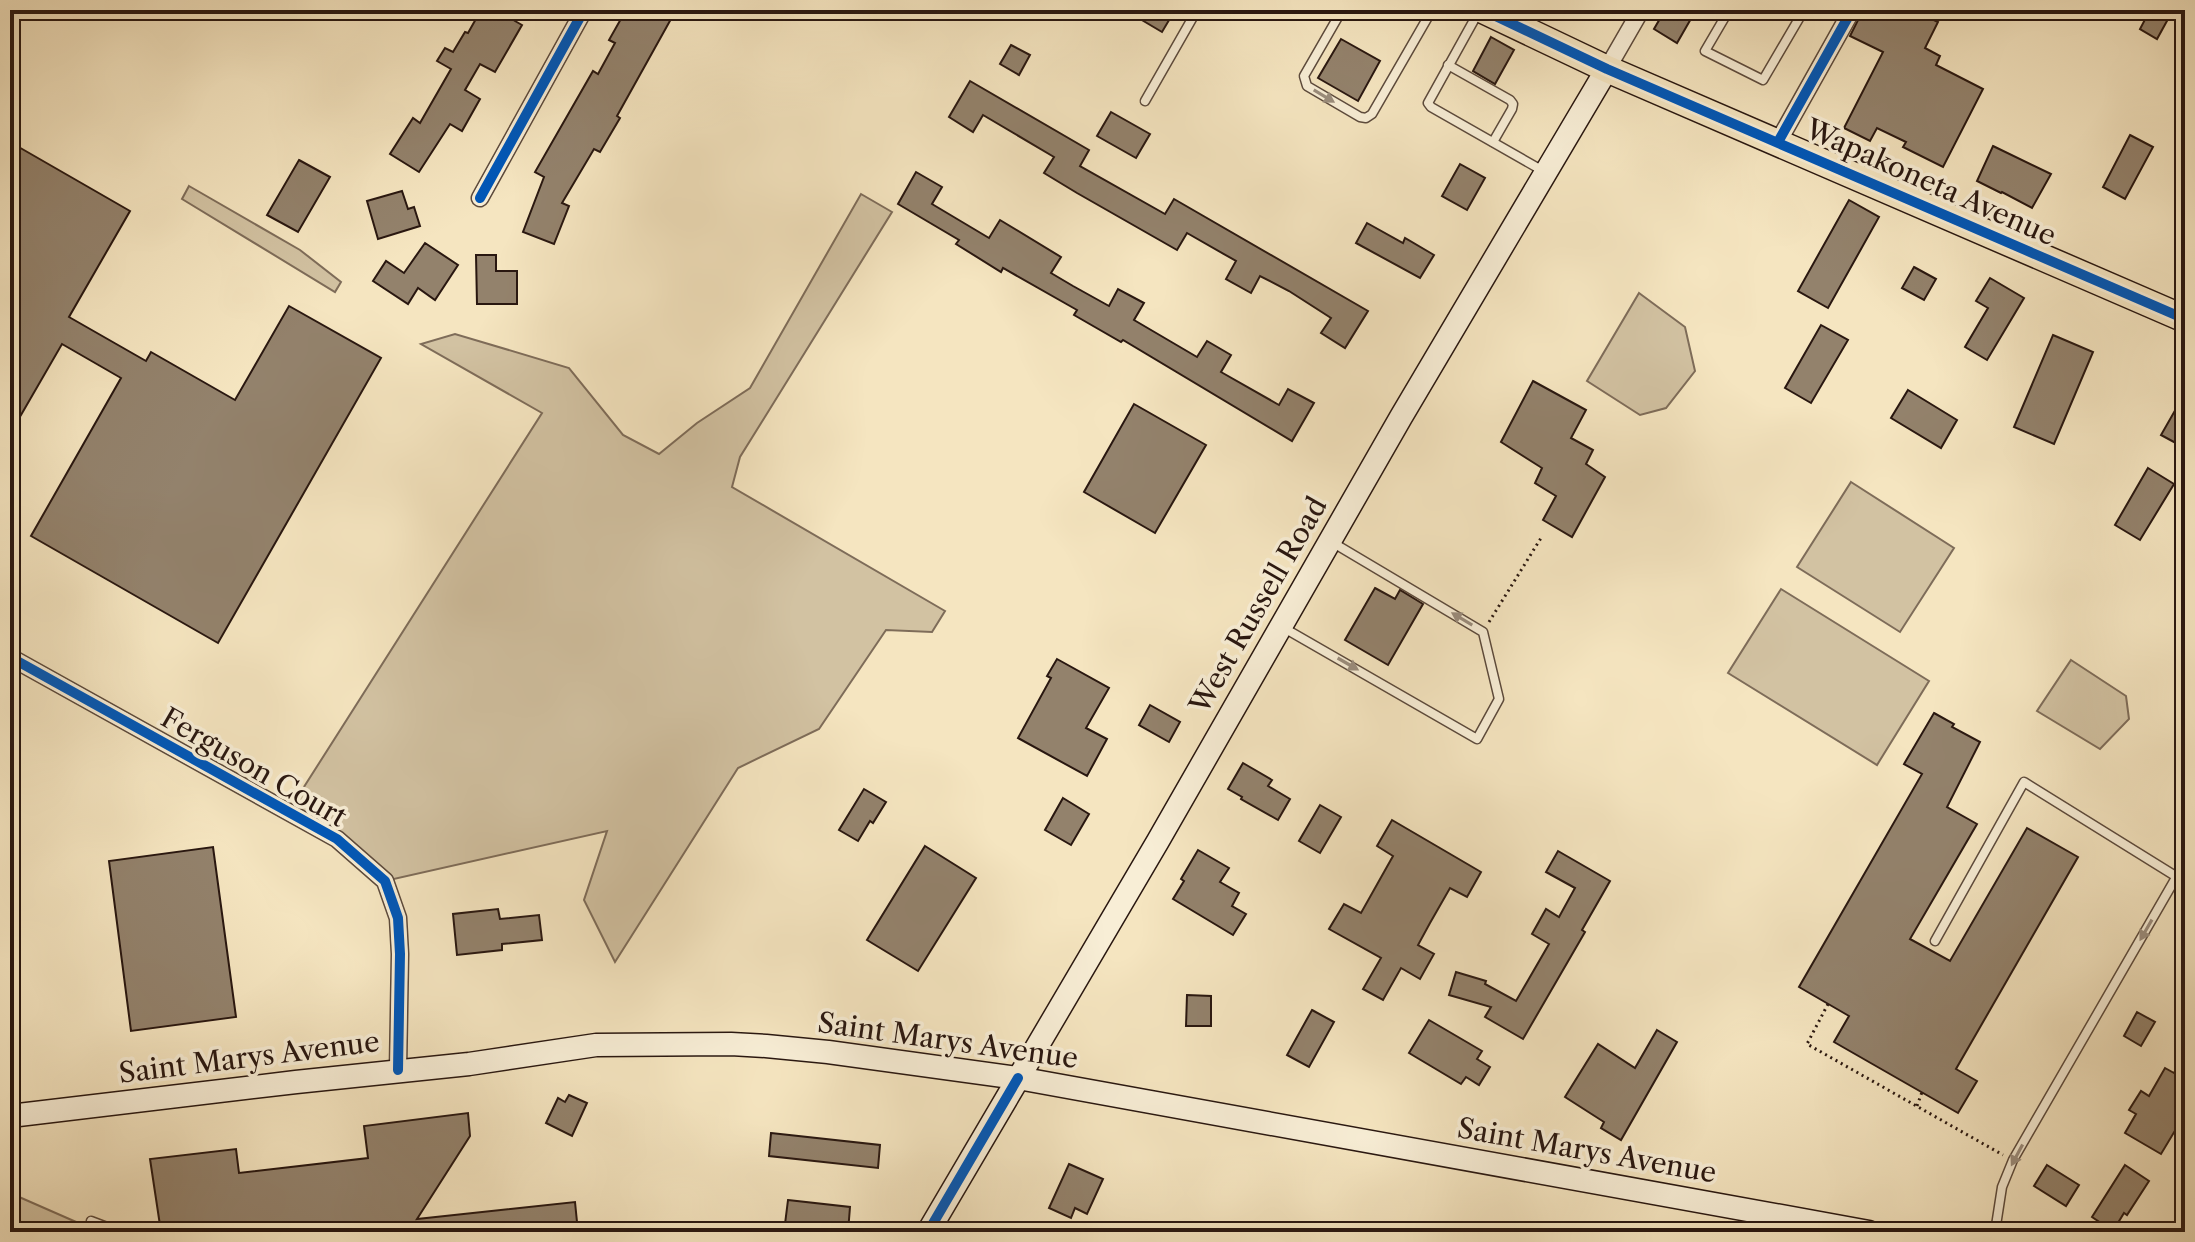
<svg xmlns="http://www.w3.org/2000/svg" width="2195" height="1242" font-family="'Libre Caslon Text',serif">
<rect width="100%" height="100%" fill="#f5e5c0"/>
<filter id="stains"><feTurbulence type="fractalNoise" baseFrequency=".0025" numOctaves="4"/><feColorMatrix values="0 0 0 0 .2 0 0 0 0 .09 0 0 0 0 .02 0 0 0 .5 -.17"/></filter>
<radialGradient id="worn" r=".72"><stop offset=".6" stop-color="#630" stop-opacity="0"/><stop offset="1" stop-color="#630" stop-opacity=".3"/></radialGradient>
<g fill="#d2c2a2" stroke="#7e6c59" stroke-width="2">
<polygon points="189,186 300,250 341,282 335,292 182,199"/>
<polygon points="861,194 892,212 740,457 732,487 945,611 932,632 886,630 819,729 738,768 615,962 584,900 607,831 385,881 288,812 542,413 421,344 455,334 569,368 623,435 659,454 697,423 750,388"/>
<polygon points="1639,293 1685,327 1695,371 1666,408 1640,415 1587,381"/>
<polygon points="1851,482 1954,548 1900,632 1797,567"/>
<polygon points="1781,589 1929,681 1877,765 1728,673"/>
<polygon points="2071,660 2126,696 2129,719 2100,749 2037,711"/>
<polygon points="10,1193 99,1232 10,1232"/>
</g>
<g fill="#93826c" stroke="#291710" stroke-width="2">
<polygon points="481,10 522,10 515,21 522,25 495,72 480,64 465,90 480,99 462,131 450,124 419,172 390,154 413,118 420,123 451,69 437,61 445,48 453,52 465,32 468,33"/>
<polygon points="626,10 676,10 617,116 620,118 600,152 594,149 562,203 569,206 554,244 523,232 544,177 535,172 593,71 598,74 615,43 609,40"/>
<polygon points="1125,10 1175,10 1162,32"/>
<polygon points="1665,10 1696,10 1677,43 1654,29"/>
<polygon points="1877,10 1889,10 1899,15 1901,10 1913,10 1938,22 1925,48 1940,56 1936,65 1983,89 1943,167 1903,147 1906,142 1877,128 1870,141 1844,128 1883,52 1850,36 1862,12 1873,18"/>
<polygon points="2150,10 2173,10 2157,39 2140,29"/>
<polygon points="1491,37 1514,50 1495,84 1473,71"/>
<polygon points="1341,39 1380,61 1358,101 1318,78"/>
<polygon points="1011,45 1030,55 1019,75 1000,64"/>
<polygon points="970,81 1089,150 1080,166 1165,214 1174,199 1368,311 1345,348 1321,333 1331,318 1289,291 1260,276 1251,293 1226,279 1236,261 1187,233 1177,250 1077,193 1044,173 1054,157 983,115 973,132 949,117"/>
<polygon points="1111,112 1150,134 1136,158 1097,136"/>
<polygon points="2130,135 2153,147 2125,199 2103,187"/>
<polygon points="10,142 130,211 69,317 146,361 151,352 235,400 289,306 381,358 218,643 31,536 121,378 62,344 10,434"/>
<polygon points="1993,146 2051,174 2032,208 2002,192 2001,193 1977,181"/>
<polygon points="299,160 330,177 298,232 267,215"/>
<polygon points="1460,164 1485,178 1467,210 1442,196"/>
<polygon points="916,172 942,187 932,204 989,238 1000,220 1061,257 1051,273 1073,286 1109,306 1118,289 1144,303 1134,320 1197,357 1207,341 1231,355 1221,372 1279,405 1288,389 1314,403 1292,441 1123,340 1121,342 1074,315 1077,310 1003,268 1001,272 956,244 959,240 898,204"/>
<polygon points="402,191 408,209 414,207 420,226 378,239 367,201"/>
<polygon points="1849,200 1879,217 1828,308 1798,291"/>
<polygon points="1367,223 1403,243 1405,238 1434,255 1420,278 1356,243"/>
<polygon points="425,243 458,265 435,300 418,288 408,304 373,281 386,261 404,273"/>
<polygon points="476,255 496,255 496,271 517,271 517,304 477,304"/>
<polygon points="1914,267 1936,279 1924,300 1902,288"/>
<polygon points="1990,278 2024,298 1987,360 1965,347 1988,308 1976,301"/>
<polygon points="1821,325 1848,340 1811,403 1785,388"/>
<polygon points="2053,335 2093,352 2054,444 2014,427"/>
<polygon points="1533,381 1586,410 1571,438 1593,450 1586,464 1605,477 1572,537 1543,520 1556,496 1535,483 1542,468 1501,442"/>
<polygon points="1908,390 1957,420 1941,448 1891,418"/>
<polygon points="2185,393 2185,448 2161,435"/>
<polygon points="1134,404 1206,445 1155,533 1084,492"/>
<polygon points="2148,468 2174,484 2140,540 2115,525"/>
<polygon points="1375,588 1395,599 1400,590 1423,604 1388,665 1345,640"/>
<polygon points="1057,659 1109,688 1086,728 1107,739 1087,776 1018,738 1051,678 1047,676"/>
<polygon points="1150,705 1180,722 1169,742 1139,725"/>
<polygon points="1934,713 1954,724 1952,727 1980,742 1947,807 1977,824 1910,939 1950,961 2027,828 2078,857 1956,1069 1977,1081 1958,1113 1834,1042 1849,1016 1799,987 1922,774 1904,764"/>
<polygon points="1243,763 1272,780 1268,786 1290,799 1278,820 1241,799 1242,797 1228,789"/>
<polygon points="864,789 886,802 873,823 870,821 858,841 839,830"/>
<polygon points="1063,798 1089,814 1071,845 1045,830"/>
<polygon points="1320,805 1341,817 1320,853 1299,841"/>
<polygon points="1392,820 1481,872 1467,897 1450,888 1430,923 1418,945 1434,954 1420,979 1401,968 1383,1000 1363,989 1381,958 1329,929 1344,904 1361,913 1393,856 1377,846"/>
<polygon points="925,846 976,878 918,971 867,940"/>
<polygon points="213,847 236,1017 131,1031 109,861"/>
<polygon points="1198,850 1229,868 1220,882 1239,893 1232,906 1246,914 1233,935 1173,899 1184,881 1181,879"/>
<polygon points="1558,851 1610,881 1582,930 1585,932 1523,1039 1485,1017 1491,1007 1449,995 1456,972 1486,981 1485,984 1516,1001 1549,944 1532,934 1546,909 1559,917 1575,888 1546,872"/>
<polygon points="498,909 500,919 539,915 542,940 502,944 502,950 457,955 453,914"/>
<polygon points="1187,995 1211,996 1211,1026 1186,1026"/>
<polygon points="1312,1010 1334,1022 1309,1067 1287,1055"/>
<polygon points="2137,1012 2155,1022 2141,1046 2124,1036"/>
<polygon points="1429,1020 1482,1051 1477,1059 1490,1067 1479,1085 1466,1077 1461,1084 1409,1053"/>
<polygon points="1657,1030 1677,1042 1621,1140 1601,1128 1604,1122 1565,1097 1598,1044 1635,1068"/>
<polygon points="2185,1053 2185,1114 2161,1154 2125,1133 2136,1114 2129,1110 2141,1091 2149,1096 2165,1068 2174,1073"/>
<polygon points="569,1095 587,1103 572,1136 546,1123 558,1098 565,1102"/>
<polygon points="468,1113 470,1136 417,1219 575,1202 578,1232 161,1232 150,1159 236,1149 239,1173 368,1158 364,1126"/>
<polygon points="771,1133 880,1145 878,1168 769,1156"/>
<polygon points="1069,1164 1103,1179 1087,1214 1075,1208 1071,1218 1049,1208"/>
<polygon points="2047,1165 2079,1185 2066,1206 2034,1186"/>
<polygon points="2125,1165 2149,1181 2127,1215 2124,1213 2113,1231 2092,1217"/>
<polygon points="788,1200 850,1207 848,1232 784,1232"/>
</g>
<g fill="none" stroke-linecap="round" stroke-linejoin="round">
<g stroke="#5c4a3c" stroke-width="11">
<g id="lane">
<polyline points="1342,10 1304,76 1307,86 1360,117 1366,118 1372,114 1432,10"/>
<polyline points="1729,10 1705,51 1763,80 1804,10"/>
<polyline points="1479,11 1428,103 1431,107 1545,172"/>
<polyline points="1448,65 1510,100 1513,104 1512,109 1493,142"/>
<polyline points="1145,101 1197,10"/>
<polyline points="1284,628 1477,739 1499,699 1483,632 1330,541"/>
<polyline points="1935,941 2024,782 2177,877"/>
<polyline points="91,1221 120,1232"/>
<polyline points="1995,1232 2002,1187 2013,1160 2185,862"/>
</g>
</g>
<g stroke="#5c4a3c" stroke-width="19">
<g id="street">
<polyline points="1607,69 1641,10"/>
<polyline points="1778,142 1852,10"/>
<polyline points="480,198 584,10"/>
<polyline points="10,657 337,839 385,881 398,918 400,954 398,1070"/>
<polyline points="2183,1232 2185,1228"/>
</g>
</g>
<g stroke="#291710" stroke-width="25">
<g id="secondary">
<polyline points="10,1116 296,1082 469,1064 596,1045 731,1044 766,1046 828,1052 1018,1078 1869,1232"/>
<polyline points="928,1232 1158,841 1401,417 1607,69"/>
</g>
</g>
<g stroke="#291710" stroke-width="29">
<polyline id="primary" points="1483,10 1607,69 2185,319"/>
</g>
<g stroke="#291710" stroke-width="3" stroke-dasharray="2 4" stroke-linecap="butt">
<polyline points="1489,622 1541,538"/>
<polyline points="1828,1004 1807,1044 2003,1155"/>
<polyline points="1917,1106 1922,1092"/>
</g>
<use href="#lane" stroke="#f8eed6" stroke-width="8"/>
<use href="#street" stroke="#f8eed6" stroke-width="16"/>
<use href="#secondary" stroke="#f8eed6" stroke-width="22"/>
<use href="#primary" stroke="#f5e5c0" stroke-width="26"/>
<g stroke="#f8eed6" stroke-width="15">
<g id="cycleway">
<polyline points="1483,10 1607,69 2185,319"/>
<polyline points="1778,142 1852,10"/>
<polyline points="480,198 584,10"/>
<polyline points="10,657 337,839 385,881 398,918 400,954 398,1070"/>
<polyline points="928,1232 1018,1078"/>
</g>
</g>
<use href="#cycleway" stroke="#0057b8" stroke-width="10"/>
</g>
<defs><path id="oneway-solid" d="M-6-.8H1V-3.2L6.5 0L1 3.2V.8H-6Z" transform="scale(2)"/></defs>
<g fill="#9b8d7d">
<use href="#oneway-solid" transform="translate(1324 96) rotate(31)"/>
<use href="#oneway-solid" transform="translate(1462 619) rotate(-149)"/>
<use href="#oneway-solid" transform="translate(1348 664) rotate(30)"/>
<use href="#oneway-solid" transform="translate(2146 930) rotate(120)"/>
<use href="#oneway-solid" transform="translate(2017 1155) rotate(118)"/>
</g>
<g text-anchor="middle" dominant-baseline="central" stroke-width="7" stroke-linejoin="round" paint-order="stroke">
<g font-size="28" fill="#291710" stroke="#f8eed6">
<text transform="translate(1931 182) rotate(24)">Wapakoneta Avenue</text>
<text transform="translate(1258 605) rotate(-60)">West Russell Road</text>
<text transform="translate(254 767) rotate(30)">Ferguson Court</text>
<text transform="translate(948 1040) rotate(8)">Saint Marys Avenue</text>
<text transform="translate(249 1057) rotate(-7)">Saint Marys Avenue</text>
<text transform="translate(1587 1150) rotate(10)">Saint Marys Avenue</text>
</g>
</g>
<rect width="2195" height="1242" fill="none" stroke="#f5e5c0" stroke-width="40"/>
<rect x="12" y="12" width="2171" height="1218" fill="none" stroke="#291710" stroke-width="4"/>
<rect x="20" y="20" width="2155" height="1202" fill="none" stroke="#291710" stroke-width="2"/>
<rect width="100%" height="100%" filter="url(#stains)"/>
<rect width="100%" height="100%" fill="url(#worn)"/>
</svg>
